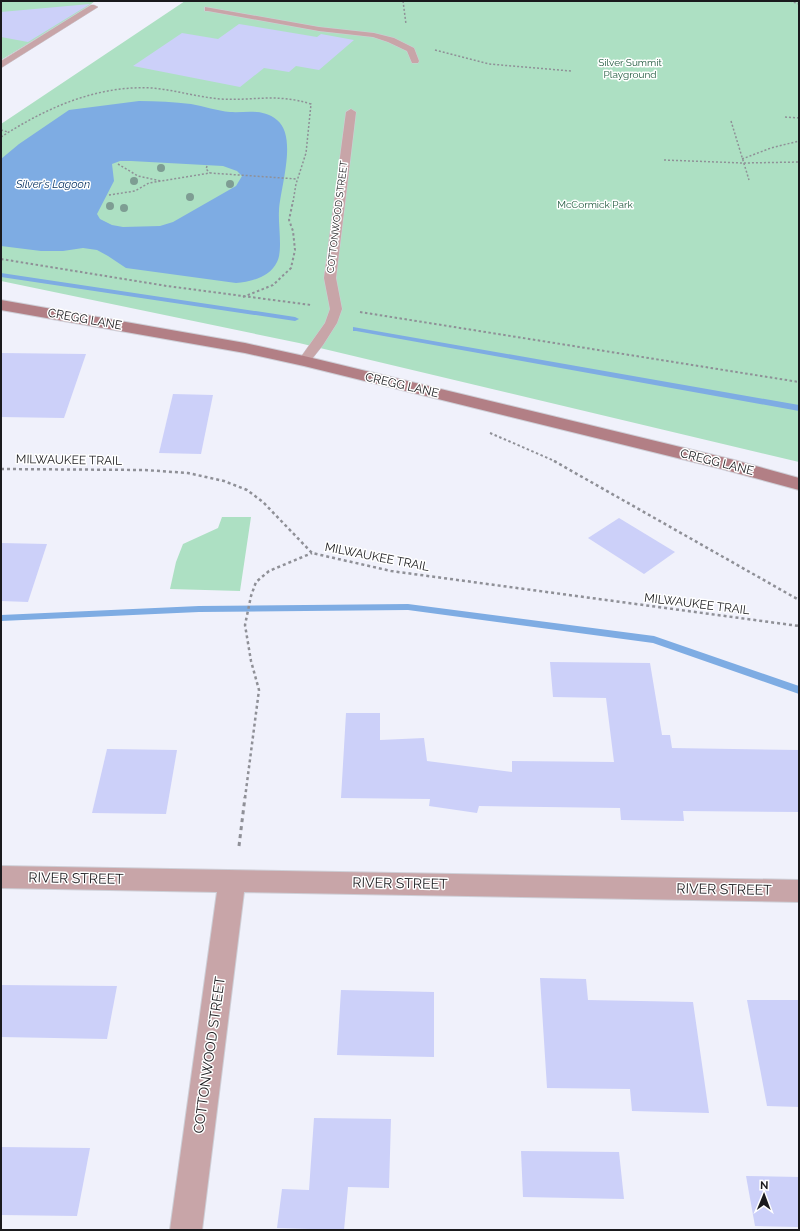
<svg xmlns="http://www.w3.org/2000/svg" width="800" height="1231" font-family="Raleway,sans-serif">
<rect width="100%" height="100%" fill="#f0f1fb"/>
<g fill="#ade0c3">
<polygon points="1,1 95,1 77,15 1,60"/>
<polygon points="185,1 799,1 799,462 299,343 1,281 1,124"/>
<polygon points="222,517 251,517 240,591 170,589 176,562 183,544 218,528"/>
</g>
<path fill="#7eace3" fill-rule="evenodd" d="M139,101C157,101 174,102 191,104C204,106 217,111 230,112C247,113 262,108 277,120C298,137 280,188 279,211C278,225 283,251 277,262C270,277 251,282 236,283L126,268L108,256L97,250L83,248L63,251H41L1,246V159L19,144L69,110ZM120,161H131L223,166L237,171L242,176L236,186L173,222L160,226L123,227L112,225L100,219L97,214L114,181L112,164Z"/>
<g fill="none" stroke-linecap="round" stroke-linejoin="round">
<g fill="#7eace3" fill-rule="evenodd">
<polygon points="1,273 295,317 299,319 295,321 1,277"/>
<polygon points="353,327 799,405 799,411 356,331 353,331"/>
<polygon points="408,604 654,636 799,686 799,694 653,643 408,610 199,612 1,621 1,615 199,606"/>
</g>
</g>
<g fill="#ccd0f9">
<polygon points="90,4 28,42 1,37 1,12"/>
<polygon points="239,24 317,37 321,34 354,40 319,70 296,66 289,72 264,68 240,87 133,66 182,33 218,39"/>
<polygon points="1,353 86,354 64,418 1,417"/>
<polygon points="173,394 213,395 201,454 159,453"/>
<polygon points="619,518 675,552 644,574 588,538"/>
<polygon points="1,543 47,544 28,602 1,601"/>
<polygon points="550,662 650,663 662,735 670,735 672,748 799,750 799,812 683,811 684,821 621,820 620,808 479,806 477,813 429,806 430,799 341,798 346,713 380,713 380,740 424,738 427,761 512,772 512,761 614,762 606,698 553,697"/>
<polygon points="107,749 177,750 166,814 92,813"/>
<polygon points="540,978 586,979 588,1000 693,1002 709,1113 632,1111 630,1089 547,1088"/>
<polygon points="1,985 117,986 107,1039 1,1037"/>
<polygon points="341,990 434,992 434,1057 337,1055"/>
<polygon points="747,1000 799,1000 799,1107 767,1106"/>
<polygon points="314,1118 391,1119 389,1188 348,1187 344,1230 277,1228 282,1189 309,1190"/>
<polygon points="1,1147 90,1148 77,1216 1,1215"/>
<polygon points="521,1151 619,1152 624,1199 523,1197"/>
<polygon points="746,1176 799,1177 799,1227 755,1226"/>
</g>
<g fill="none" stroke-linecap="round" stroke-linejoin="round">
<g stroke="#cecfd7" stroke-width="1">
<g id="lane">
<polygon points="91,5 94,5 98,7 1,68 1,61"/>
<polygon points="205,7 319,27 374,33 394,38 414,48 419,61 418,63 412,63 407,51 388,42 373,37 319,31 208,11 205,11"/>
<polygon points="351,109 356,112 336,278 342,309 337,323 323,345 308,364 300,364 298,361 325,323 330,309 324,278 346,112"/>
</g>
</g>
<g stroke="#cecfd7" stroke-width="2">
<polygon id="street" points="1,866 799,880 799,902 244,892 202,1230 170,1230 217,892 1,888"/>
</g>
<g stroke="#cecfd7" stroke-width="2">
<polygon id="secondary" points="1,300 245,343 304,356 734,460 799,478 799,490 722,469 304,366 245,353 1,310"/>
</g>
<g stroke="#8f9097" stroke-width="1.5" stroke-dasharray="2 2" stroke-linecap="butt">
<polyline points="403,1 406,24"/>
<polyline points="790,1 799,4"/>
<polyline points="435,50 489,64 571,71"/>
<polyline points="785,117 799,118"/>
<polyline points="731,121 749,180"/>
<polyline points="1,130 8,132"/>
<path d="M1,137C46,108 97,85 152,88C175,90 197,97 221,99C254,101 276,93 311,104L306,153L296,184L293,202"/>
<polyline points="742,159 771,148 799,141"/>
<polyline points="664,160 743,163 799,162"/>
<polyline points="118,164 138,176 161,181"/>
<polyline points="207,166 206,169 210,173"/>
<polyline points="109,195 135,191 149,183 210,173 297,179"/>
</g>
<g stroke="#8f9097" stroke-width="2" stroke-dasharray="2.5 2.5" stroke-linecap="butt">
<polyline points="1,259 167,286 311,305"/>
<polyline points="243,297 273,285 291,268 295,250 293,231 289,220 293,201"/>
<polyline points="360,312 799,382"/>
<polyline points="490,433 557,462"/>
</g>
<g stroke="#8f9097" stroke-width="2.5" stroke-dasharray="3 3" stroke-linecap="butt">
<polyline points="554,461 799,600"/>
<polyline points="1,469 145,470 188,473 224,481 247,490 263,502 312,553 391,571 799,626"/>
<polyline points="245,798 259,690 251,661 245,625 251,596 256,582 269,571 312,553"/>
</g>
<polyline stroke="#8f9097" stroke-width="3" stroke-dasharray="4 4" stroke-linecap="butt" points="239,846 245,797"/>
<use href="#lane" fill="#c8a5a8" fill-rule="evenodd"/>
<use href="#street" fill="#c8a5a8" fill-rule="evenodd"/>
<use href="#secondary" fill="#b27f85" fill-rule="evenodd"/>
</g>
<g fill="#7e9d93">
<circle cx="161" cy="168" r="4"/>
<circle cx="134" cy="181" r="4"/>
<circle cx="230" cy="184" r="4"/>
<circle cx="190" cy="197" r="4"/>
<circle cx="110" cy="206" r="4"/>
<circle cx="124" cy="208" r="4"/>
</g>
<g text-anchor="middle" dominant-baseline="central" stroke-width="3" stroke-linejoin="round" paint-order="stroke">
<g font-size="10" fill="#21593e" stroke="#fff">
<text x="630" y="62">Silver Summit<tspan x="630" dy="12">Playground</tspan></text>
<text x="595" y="204">McCormick Park</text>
</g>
<g font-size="10" fill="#1a1a1d" stroke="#fff">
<text transform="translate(337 217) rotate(-83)">COTTONWOOD STREET</text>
</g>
<g font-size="11" font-style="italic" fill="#002d5e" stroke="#fff">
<text x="53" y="184">Silver's Lagoon</text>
</g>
<g font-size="12" fill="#1a1a1d" stroke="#fff">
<text transform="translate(85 319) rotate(10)">CREGG LANE</text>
<text transform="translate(402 385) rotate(13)">CREGG LANE</text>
<text transform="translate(69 460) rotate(1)">MILWAUKEE TRAIL</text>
<text transform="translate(717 462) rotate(14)">CREGG LANE</text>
<text transform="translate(377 557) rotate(11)">MILWAUKEE TRAIL</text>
<text transform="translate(697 604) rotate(7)">MILWAUKEE TRAIL</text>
</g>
<g font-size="14" fill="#1a1a1d" stroke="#fff">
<text transform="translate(76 878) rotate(1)">RIVER STREET</text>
<text transform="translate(400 883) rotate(1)">RIVER STREET</text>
<text transform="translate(724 889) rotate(1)">RIVER STREET</text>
<text transform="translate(209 1055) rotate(-82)">COTTONWOOD STREET</text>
</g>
</g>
<rect width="800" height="1231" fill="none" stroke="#1a1a1d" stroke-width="4"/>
<g transform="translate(764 1195) rotate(1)" stroke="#ffffff" stroke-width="3" paint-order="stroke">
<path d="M0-3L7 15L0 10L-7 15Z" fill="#1a1a1d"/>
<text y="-6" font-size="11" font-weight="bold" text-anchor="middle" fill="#1a1a1d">N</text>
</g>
</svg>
